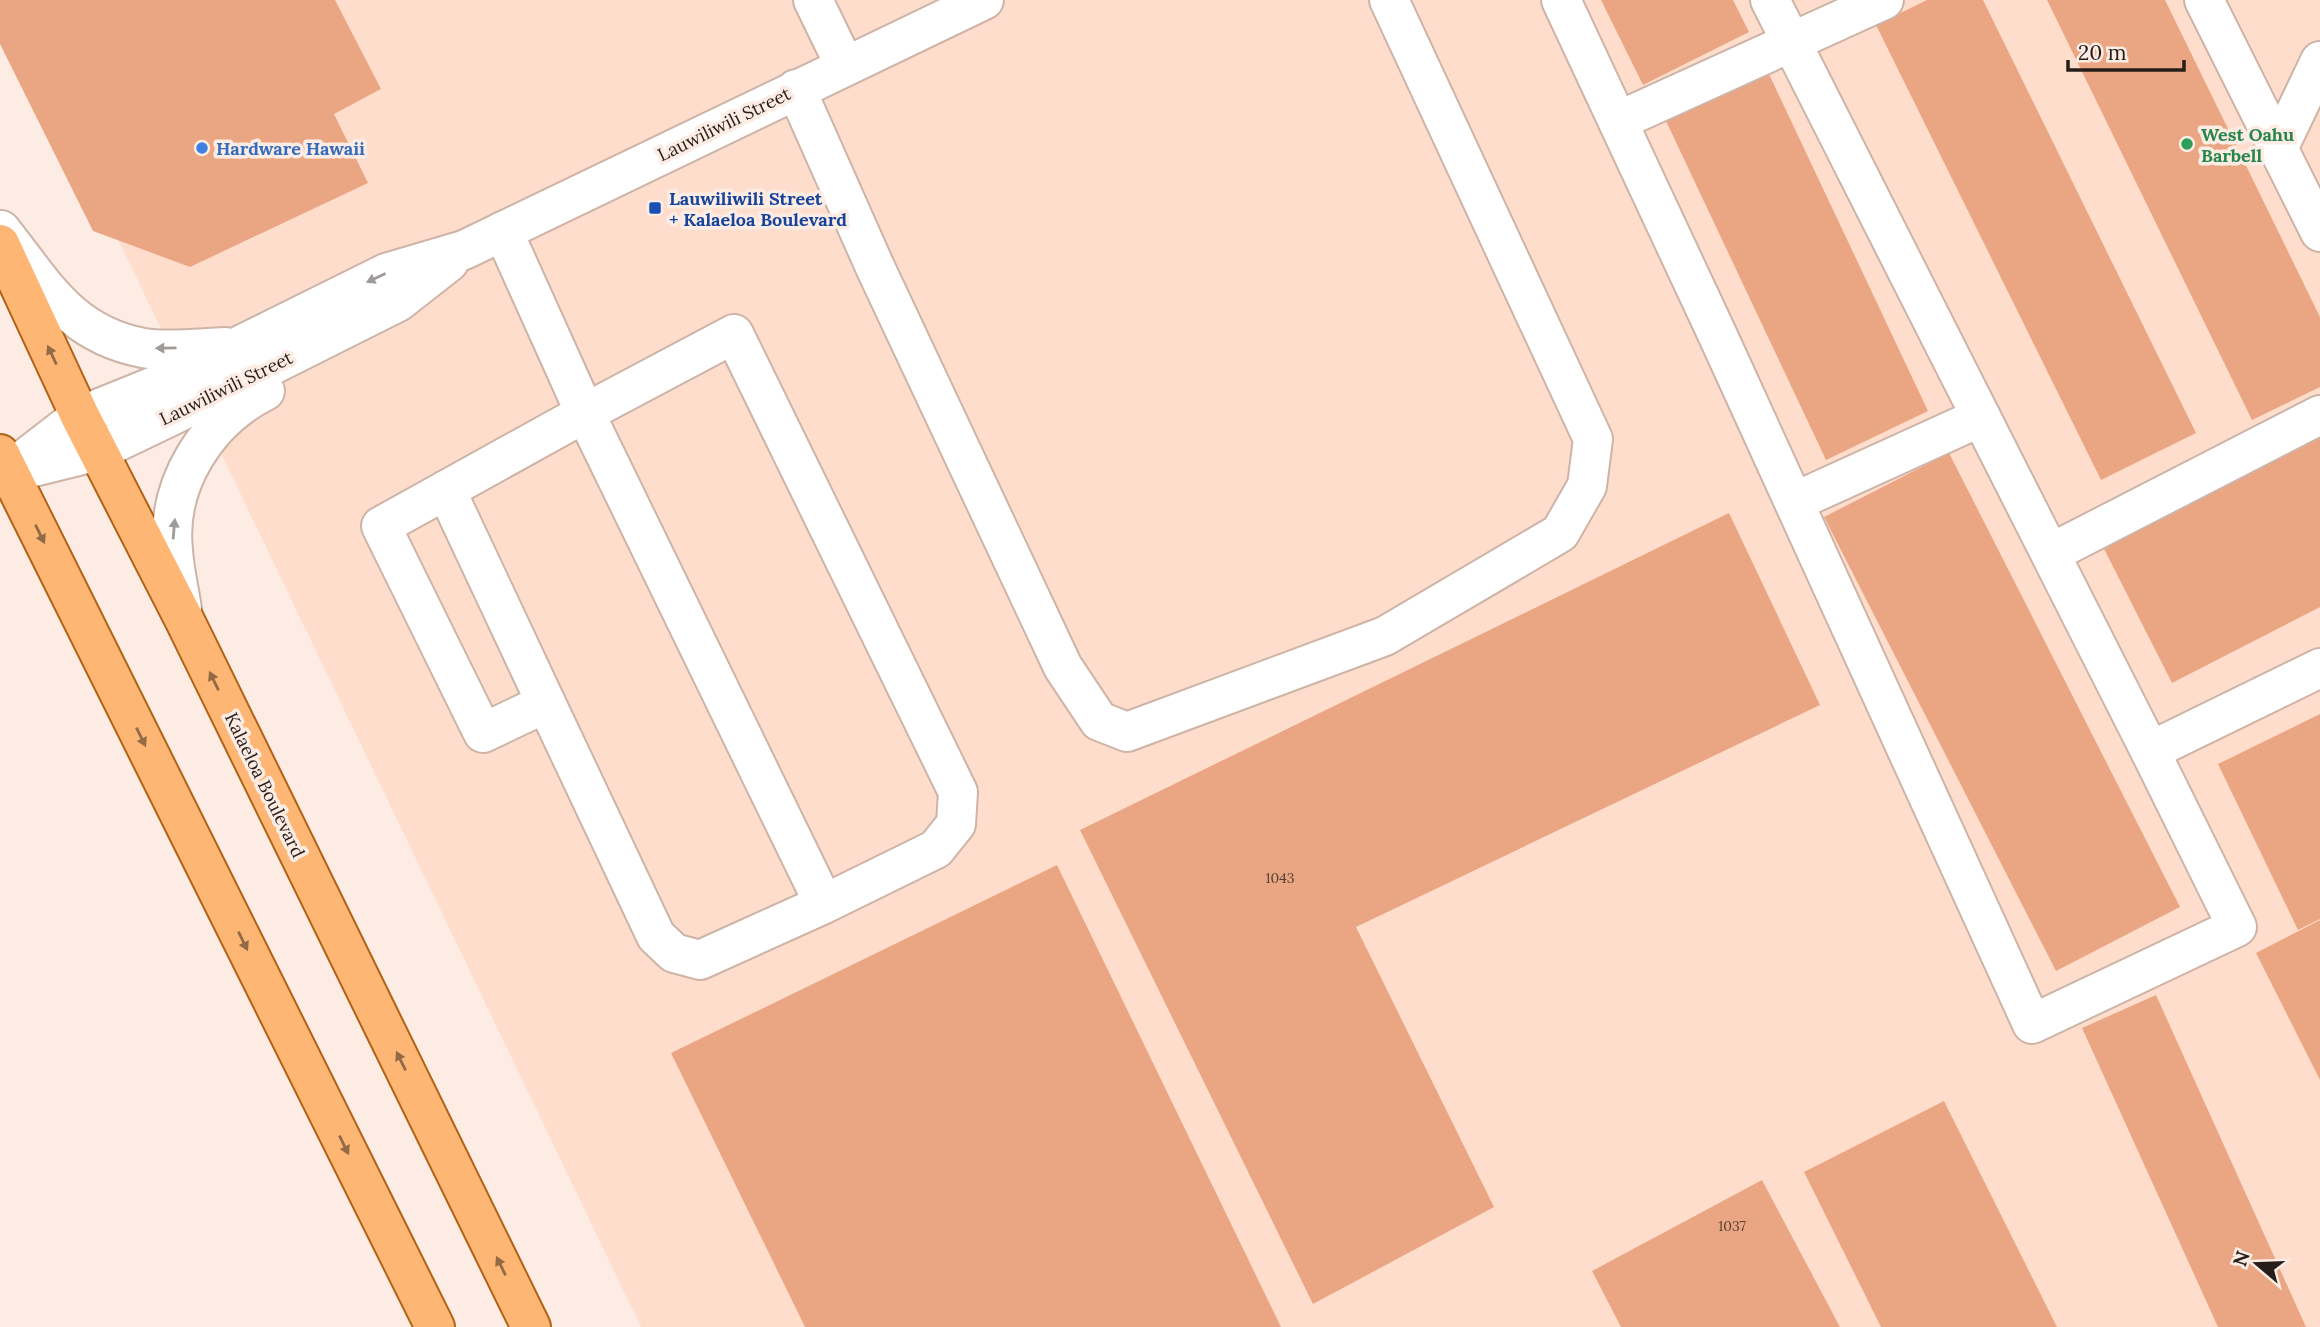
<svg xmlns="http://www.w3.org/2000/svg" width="2320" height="1327" font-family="Lora,serif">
<rect width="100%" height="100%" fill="#fcece4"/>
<polygon fill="#ffddcd" points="3,0 2320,0 2320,1327 641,1327"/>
<g fill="#eaa683">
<polygon points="0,0 335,0 381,89 334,114 368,183 190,267 93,231 0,44"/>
<polygon points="1601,0 1733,0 1749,32 1643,85"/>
<polygon points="1927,0 1983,0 2196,433 2101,480 1876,25"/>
<polygon points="2047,0 2165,0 2320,317 2320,387 2252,420"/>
<polygon points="1768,72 1928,411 1826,460 1666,121"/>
<polygon points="2320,423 2320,607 2172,683 2098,537"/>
<polygon points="1949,453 2180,907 2056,971 1824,517"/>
<polygon points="1729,513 1820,705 1356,927 1494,1207 1313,1304 1080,830"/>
<polygon points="2320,714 2320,919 2298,930 2218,764"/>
<polygon points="1057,865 1281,1327 805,1327 671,1053"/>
<polygon points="2320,920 2320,1080 2256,953"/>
<polygon points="2156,995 2306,1327 2218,1327 2082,1028"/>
<polygon points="1944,1101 2057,1327 1881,1327 1804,1172"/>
<polygon points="1762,1180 1840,1327 1621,1327 1592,1271"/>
</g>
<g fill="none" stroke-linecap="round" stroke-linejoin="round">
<g stroke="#cdb4a7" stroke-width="42">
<g id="minor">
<polyline points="813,0 845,66"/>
<polyline points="1561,0 1718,336 2032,1024 2237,927 2150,751 1770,0"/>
<polyline points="2204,0 2320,232"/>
<polyline points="796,89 875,267 1063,667 1099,721 1127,732 1385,636 1560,533 1587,486 1593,439 1389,0"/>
<polyline points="1618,121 1884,0"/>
<polyline points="2278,149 2320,61"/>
<path d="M1,230C44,284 69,334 143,348C167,352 200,348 225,347"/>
<polyline points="503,231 585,413 824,904 936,849 956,824 958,792 734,334 585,413 381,526 483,733 546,703 656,936 674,953 700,960 824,904"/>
<polyline points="21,470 98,451 171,416 398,302 449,262"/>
<polyline points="0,478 80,416 174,378 386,273 464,250 984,0"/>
<polyline points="446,490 546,703"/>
<polyline points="1794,502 1981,417"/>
<polyline points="2051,553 2320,415"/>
<path d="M182,609C179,589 174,569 173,550C166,484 207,420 265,391"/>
<polyline points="2150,751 2320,668"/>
</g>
</g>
<g stroke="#b16217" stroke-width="42">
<g id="major">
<polyline points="0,244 80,416 185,621 531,1327"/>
<polyline points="0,454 435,1327"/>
</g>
</g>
<use href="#minor" stroke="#fff" stroke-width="38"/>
<use href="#major" stroke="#fdb673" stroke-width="38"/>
</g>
<defs><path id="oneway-solid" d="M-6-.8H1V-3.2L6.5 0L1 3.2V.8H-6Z" transform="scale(1.75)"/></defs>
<g fill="#9e9a98">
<use href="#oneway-solid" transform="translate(376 278) rotate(155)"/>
<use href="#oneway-solid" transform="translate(166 348) rotate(179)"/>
<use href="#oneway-solid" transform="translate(174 529) rotate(-85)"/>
</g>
<g fill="#926a46">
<use href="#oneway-solid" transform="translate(52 355) rotate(-115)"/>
<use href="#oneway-solid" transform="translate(40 534) rotate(64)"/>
<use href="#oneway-solid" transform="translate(214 681) rotate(-116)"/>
<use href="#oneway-solid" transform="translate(141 737) rotate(64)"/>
<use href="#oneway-solid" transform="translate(243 941) rotate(64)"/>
<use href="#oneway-solid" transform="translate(401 1061) rotate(-116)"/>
<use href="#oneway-solid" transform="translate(344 1145) rotate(64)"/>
<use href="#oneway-solid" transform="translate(501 1266) rotate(-116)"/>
</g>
<circle fill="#2e9e5b" stroke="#fcece4" stroke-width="2.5" cx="2187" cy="144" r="7"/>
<circle fill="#3f7fe0" stroke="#fcece4" stroke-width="2.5" cx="202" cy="148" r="7"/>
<rect fill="#1a4fb4" stroke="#fcece4" stroke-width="2.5" x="648" y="201" width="14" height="14" rx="3.5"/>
<g text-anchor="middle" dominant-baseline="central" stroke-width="7" stroke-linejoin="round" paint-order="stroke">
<g font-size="14" fill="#584034">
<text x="1280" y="878">1043</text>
<text x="1732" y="1226">1037</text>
</g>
<g font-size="18" fill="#271e1a" stroke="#fcece4">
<text transform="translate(724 124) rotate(-26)">Lauwiliwili Street</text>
<text transform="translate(226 388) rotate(-26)">Lauwiliwili Street</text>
<text transform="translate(265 785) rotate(64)">Kalaeloa Boulevard</text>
</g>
<g font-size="18" font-weight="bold" fill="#27864d" stroke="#fcece4" text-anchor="start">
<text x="2201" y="134">West Oahu<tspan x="2201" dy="21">Barbell</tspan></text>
</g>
<g font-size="18" font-weight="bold" fill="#366cbe" stroke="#fcece4" text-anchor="start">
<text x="216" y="148">Hardware Hawaii</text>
</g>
<g font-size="18" font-weight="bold" fill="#164399" stroke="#fcece4" text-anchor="start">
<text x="669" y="198">Lauwiliwili Street<tspan x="669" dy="21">+ Kalaeloa Boulevard</tspan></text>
</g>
</g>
<g transform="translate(2257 1264) rotate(289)" stroke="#fcece4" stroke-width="5" paint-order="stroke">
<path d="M0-5L12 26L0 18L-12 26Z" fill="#271e1a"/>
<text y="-10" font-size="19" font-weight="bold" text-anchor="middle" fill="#271e1a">N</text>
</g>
<path d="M2068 60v10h116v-10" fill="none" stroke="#271e1a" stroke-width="3.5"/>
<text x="2078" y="60" font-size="21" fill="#271e1a" stroke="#fcece4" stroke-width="5" paint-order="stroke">20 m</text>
</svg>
